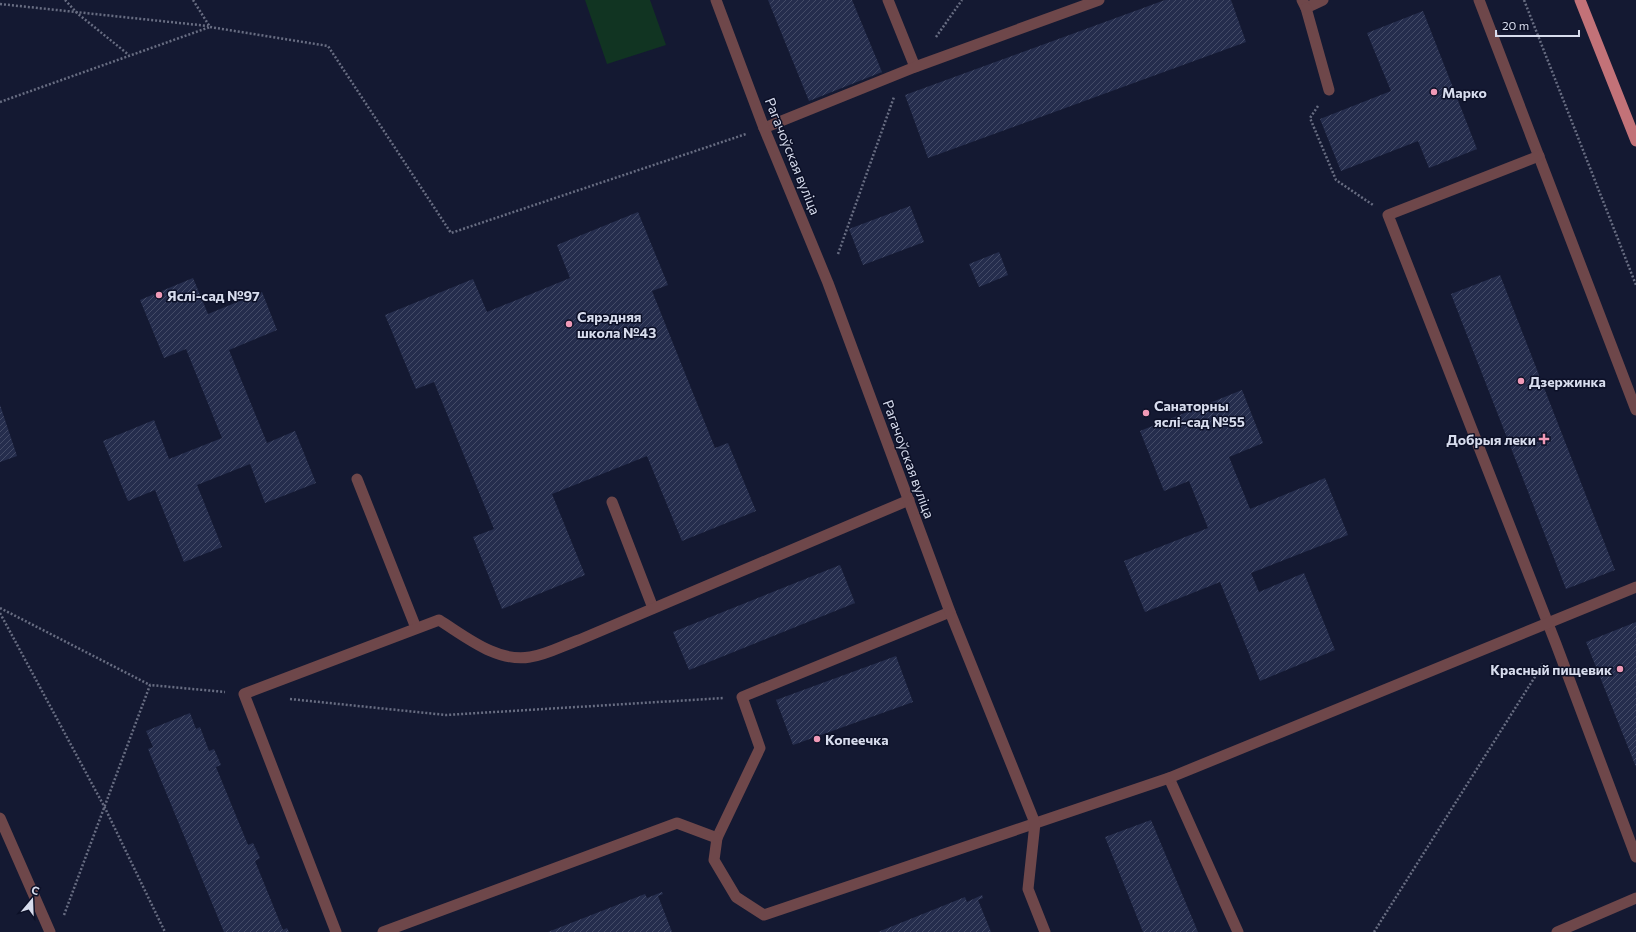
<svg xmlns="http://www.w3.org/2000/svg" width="1636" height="932" font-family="Commissioner,sans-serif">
<defs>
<pattern id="building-hatch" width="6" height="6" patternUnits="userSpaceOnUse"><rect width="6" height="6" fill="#252d4d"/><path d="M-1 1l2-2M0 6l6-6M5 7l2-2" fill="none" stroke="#444b67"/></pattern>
</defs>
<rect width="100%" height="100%" fill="#141932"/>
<polygon fill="#113422" points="585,0 650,0 666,45 607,64"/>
<g fill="url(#building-hatch)">
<polygon points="768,0 852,0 882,72 809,101"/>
<polygon points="1165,0 1231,0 1246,42 928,158 905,95"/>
<polygon points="1423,11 1477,149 1429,168 1418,141 1341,171 1320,119 1391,91 1367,33"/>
<polygon points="910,206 924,242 863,265 849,229"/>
<polygon points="638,212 668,285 652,291 715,448 728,443 756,511 682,541 647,456 552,494 585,575 502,609 473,537 494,529 434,382 416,389 385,315 473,279 487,312 570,278 557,245"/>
<polygon points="999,252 1008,275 979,287 969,264"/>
<polygon points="1500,275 1615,570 1566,589 1451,294"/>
<polygon points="193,278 208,314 262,292 277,330 229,350 267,443 295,431 316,483 265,503 250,464 197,485 222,547 184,562 155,490 128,501 103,441 154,420 169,459 222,438 186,349 164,358 140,300"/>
<polygon points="1242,390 1263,443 1229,457 1250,509 1325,478 1348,535 1251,573 1259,592 1304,573 1335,650 1260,681 1220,582 1145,612 1124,561 1208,528 1189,481 1164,491 1140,431"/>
<polygon points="0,405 17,456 0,462"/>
<polygon points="840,565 855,603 689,670 673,632"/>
<polygon points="1636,622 1636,767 1586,642"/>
<polygon points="896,656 913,702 793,745 776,700"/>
<polygon points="190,713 196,729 200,727 209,751 214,749 221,765 216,767 248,845 253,843 260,858 255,861 283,930 287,928 289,932 224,932 148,749 153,747 146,731"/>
<polygon points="1151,820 1198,932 1143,932 1105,837"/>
<polygon points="662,892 663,894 658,896 672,932 548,932 645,894 647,898"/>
<polygon points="982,895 983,898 978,900 991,932 878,932 965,897 967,902"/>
</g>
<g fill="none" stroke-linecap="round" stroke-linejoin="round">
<g stroke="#686d82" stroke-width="2.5" stroke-dasharray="2 2" stroke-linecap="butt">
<polyline points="65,0 78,14 129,55"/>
<polyline points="193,0 210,27 328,46 451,233 746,134"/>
<polyline points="1524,0 1636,285"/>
<polyline points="0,4 208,26"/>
<polyline points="936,37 962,0"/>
<polyline points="0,102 210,27"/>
<polyline points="1318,106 1310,118 1336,180 1373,205"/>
<polyline points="838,254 894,97"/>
<polyline points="0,608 150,685"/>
<polyline points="0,613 105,808 165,932"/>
<polyline points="290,699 446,715 724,698"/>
<polyline points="64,915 150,685 225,692"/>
<polyline points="1374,932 1543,664"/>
</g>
<g stroke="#6e474a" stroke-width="11">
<polyline points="888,0 915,67"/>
<polyline points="1302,0 1306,8 1323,0"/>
<polyline points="1479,0 1636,410"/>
<polyline points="1306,8 1329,90"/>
<polyline points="764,128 915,67 1099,0"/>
<polyline points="1539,156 1388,215 1556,644 1636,857"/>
<polyline points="357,479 416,628"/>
<polyline points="612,502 653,608"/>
<polyline points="1169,778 1238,932"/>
<polyline points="0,818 50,932"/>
<polyline points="717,838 760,748 742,697 950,612"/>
<path d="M336,932L244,694L439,620C465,636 497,663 530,657C546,655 564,645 579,640L909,500"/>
<polyline points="383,932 677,823 717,838 714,860 736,897 764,915 1169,778 1636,587"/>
<polyline points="1557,932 1636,898"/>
</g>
<polyline stroke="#6e474a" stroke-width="11" points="716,0 764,128 828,283 950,612 1035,823 1028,889 1045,932"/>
<polyline stroke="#c27278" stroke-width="11" points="1580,0 1636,141"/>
</g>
<g fill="#f09ab7" stroke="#0c1027" stroke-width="1.5">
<circle cx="1434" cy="92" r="4"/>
<circle cx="159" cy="295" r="4"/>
<circle cx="569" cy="324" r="4"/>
<circle cx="1521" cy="381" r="4"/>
<circle cx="1146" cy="413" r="4"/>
<path d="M1542 433h4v4h4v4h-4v4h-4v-4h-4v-4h4z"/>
<circle cx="1620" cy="669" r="4"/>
<circle cx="817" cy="739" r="4"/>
</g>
<g text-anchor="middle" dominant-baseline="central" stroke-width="3" stroke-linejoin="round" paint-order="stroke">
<g font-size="14" font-weight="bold" fill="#d7dced" stroke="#0c1027" text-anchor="start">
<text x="1442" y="92">Марко</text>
<text x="167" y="295">Яслі-сад №97</text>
<text x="577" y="316">Сярэдняя<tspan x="577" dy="16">школа №43</tspan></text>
<text x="1529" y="381">Дзержинка</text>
<text x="1154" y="405">Санаторны<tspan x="1154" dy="16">яслі-сад №55</tspan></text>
<text x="1536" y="439" text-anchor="end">Добрыя леки</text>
<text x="1612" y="669" text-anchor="end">Красный пищевик</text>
<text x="825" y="739">Копеечка</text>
</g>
<g font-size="14" fill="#d7dced" stroke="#0c1027">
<text transform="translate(793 156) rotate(68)">Рагачоўская вуліца</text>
<text transform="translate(909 459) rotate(70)">Рагачоўская вуліца</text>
</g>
</g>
<g transform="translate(32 900) rotate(19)" stroke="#0c1027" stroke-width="3" paint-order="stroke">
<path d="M0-3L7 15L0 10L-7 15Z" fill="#d7dced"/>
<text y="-6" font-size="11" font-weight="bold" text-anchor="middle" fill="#d7dced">С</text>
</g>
<path d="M1496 30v6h83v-6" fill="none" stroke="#d7dced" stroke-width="2"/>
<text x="1502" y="30" font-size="12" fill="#d7dced" stroke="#0c1027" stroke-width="3" paint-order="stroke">20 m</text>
</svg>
